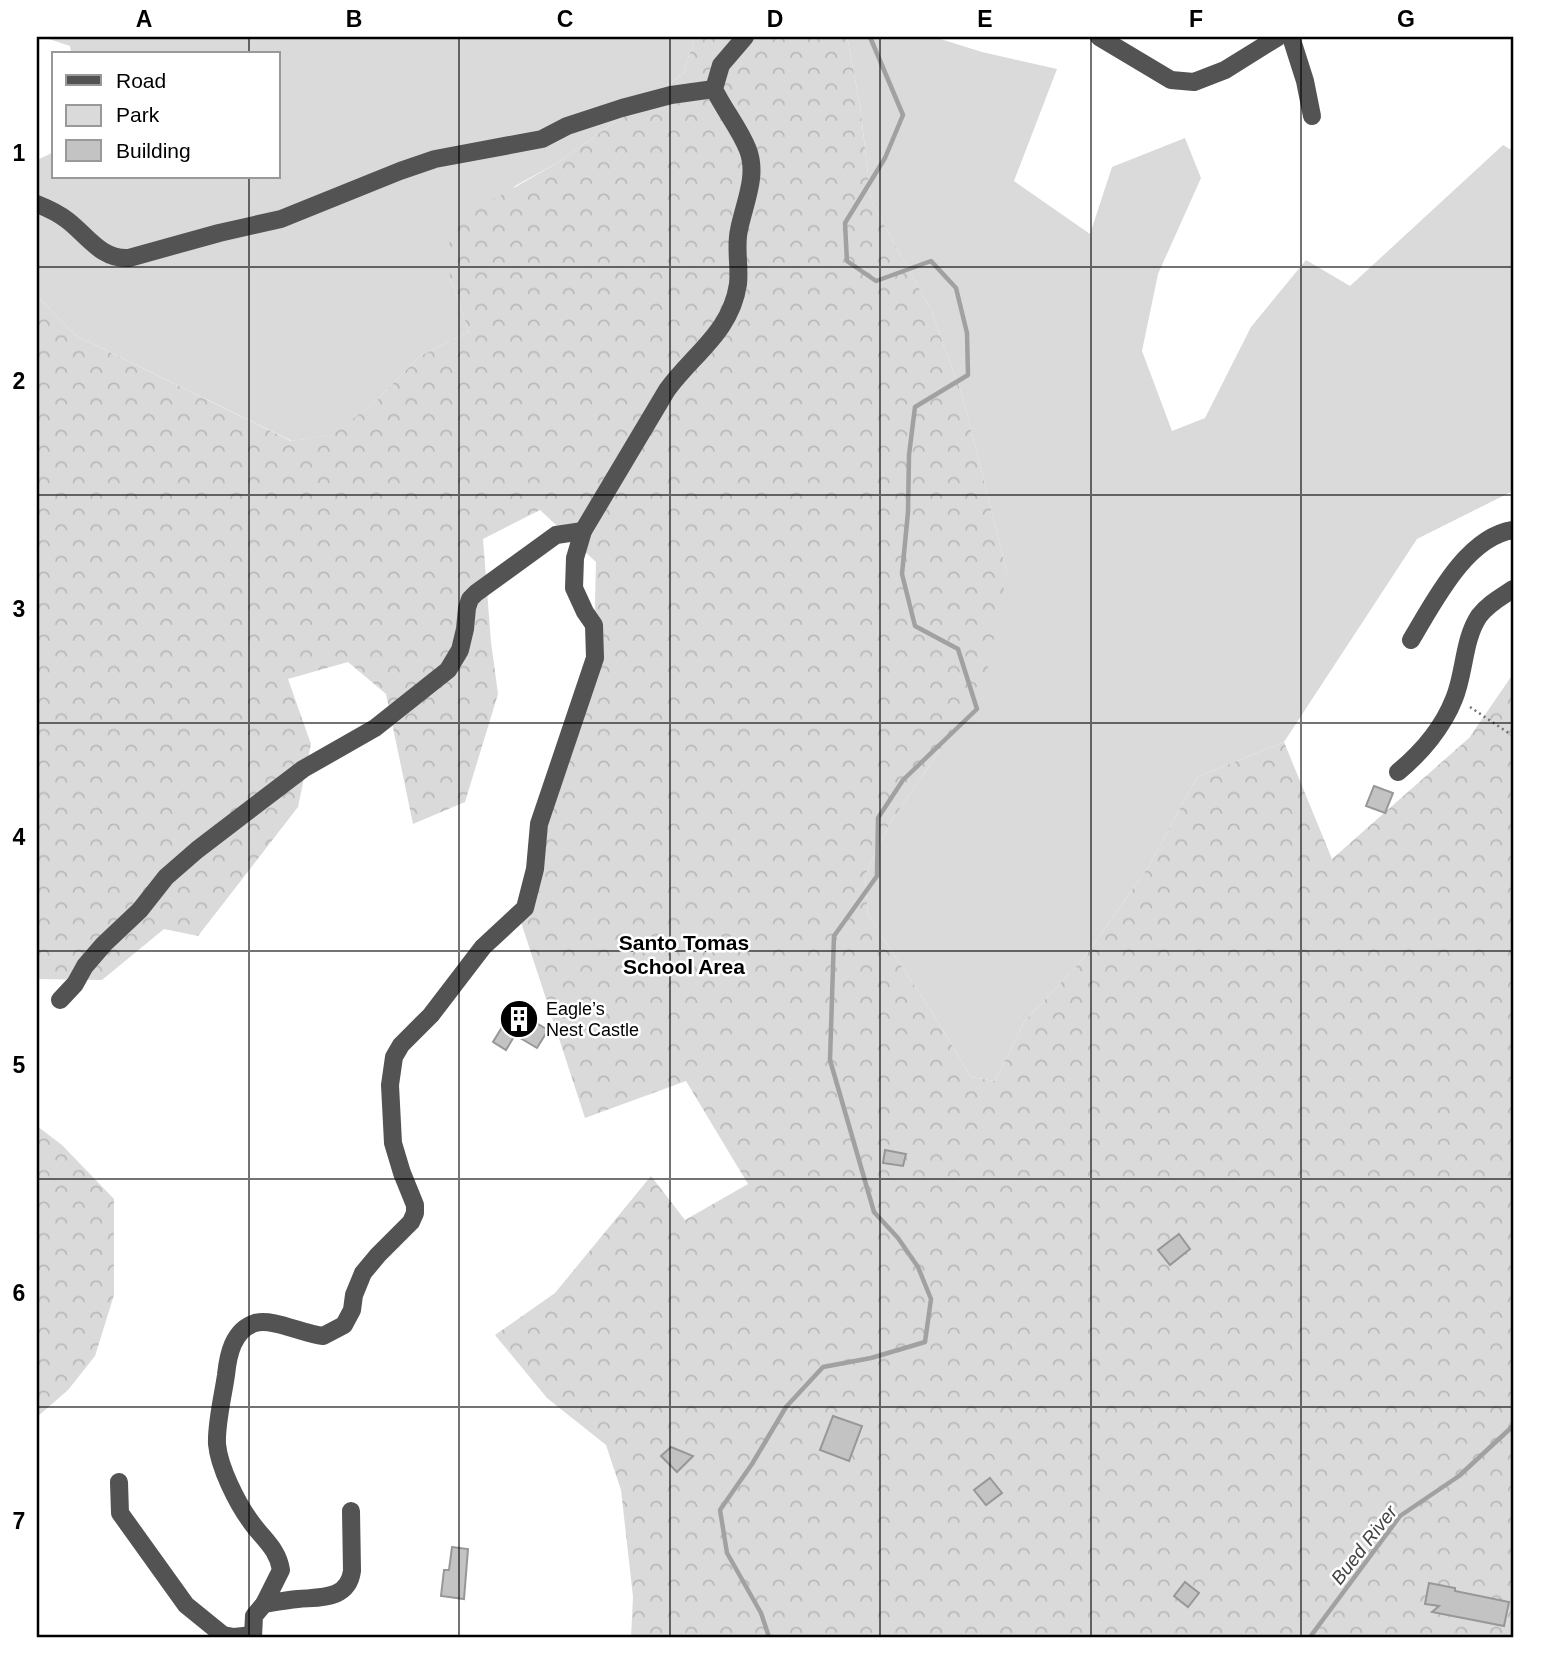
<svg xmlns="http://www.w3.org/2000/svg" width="1550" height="1674" font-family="Helvetica,sans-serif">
<defs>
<pattern id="forest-crowns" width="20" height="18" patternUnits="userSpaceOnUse" patternTransform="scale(1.75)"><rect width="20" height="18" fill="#dadada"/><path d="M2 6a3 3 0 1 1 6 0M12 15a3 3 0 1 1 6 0" fill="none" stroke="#b9b9b9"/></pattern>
</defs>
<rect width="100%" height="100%" fill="#fff"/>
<g fill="#dadada">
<polygon points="43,37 695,37 683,74 557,163 515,186 450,277 469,332 420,356 376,401 333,435 292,441 75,335 37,296 37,160 54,152 54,177 278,177 278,54 71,54 70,46"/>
<polygon points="847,37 934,37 982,52 1057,69 1014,181 1090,234 1112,167 1185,138 1201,178 1158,274 1142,351 1172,431 1205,418 1251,327 1306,260 1350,286 1503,145 1513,151 1513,491 1417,539 1284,742 1197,777 1149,866 1083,959 1024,1022 995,1081 971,1077 935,1017 868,915 865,875 889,825 940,750 1007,573 963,398 930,308 871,201 860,105"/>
</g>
<g fill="url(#forest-crowns)">
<polygon points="695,37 847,37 860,105 871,201 930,308 963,398 1007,573 988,667 940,750 889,825 865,875 868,915 935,1017 971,1077 995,1081 1024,1022 1083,959 1149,866 1197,777 1284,742 1332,859 1469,738 1513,674 1513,1637 631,1637 633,1597 621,1490 606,1445 547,1398 495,1335 555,1293 651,1176 685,1220 748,1184 686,1081 585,1118 517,910 594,647 596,562 540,510 483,539 491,642 498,694 465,802 413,824 386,694 348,662 288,679 311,744 298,807 198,936 164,929 102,980 37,979 37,296 75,335 291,441 332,435 376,401 420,356 469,332 450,277 449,225 557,163 683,74"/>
<polygon points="37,1126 62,1145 114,1199 114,1295 95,1356 68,1390 37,1417"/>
</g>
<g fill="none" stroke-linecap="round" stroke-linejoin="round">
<g stroke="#a1a1a1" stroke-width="4.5">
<polyline points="769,1637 761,1613 727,1553 720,1510 752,1464 786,1407 823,1367 871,1358 925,1342 931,1299 918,1267 898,1238 874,1212 830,1060 834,936 877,876 878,818 903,780 977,709 958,649 915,626 902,574 908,512 909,455 915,407 968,375 967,333 956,288 931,261 876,281 847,261 845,223 885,158 903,115 870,37"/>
<polyline points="1310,1637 1400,1516 1459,1476 1513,1426"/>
</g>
</g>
<g fill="#c3c3c3" stroke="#979797" stroke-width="2">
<polygon points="1374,786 1393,793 1385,813 1366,806"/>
<polygon points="513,1009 548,1030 537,1048 515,1035 506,1050 493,1042"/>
<polygon points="885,1150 906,1154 903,1166 883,1163"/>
<polygon points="1179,1234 1190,1249 1170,1265 1158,1250"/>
<polygon points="833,1416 862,1426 849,1461 820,1450"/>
<polygon points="671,1447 693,1456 677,1472 661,1456"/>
<polygon points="990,1478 1002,1493 986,1505 974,1490"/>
<polygon points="452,1547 468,1549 464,1599 441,1596 444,1570 449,1570"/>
<polygon points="1185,1582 1199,1593 1188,1607 1174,1596"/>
<polygon points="1429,1583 1455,1588 1455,1591 1509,1602 1504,1626 1432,1612 1439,1606 1425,1604"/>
</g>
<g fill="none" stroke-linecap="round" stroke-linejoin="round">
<polyline stroke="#757575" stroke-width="2.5" stroke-dasharray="2 3.5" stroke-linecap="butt" points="1470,707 1513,736"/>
<g stroke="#535353" stroke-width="18">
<polyline points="1099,37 1171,80 1194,82 1225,70 1278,37"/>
<polyline points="1291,37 1305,81 1312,116"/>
<path d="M37,204C47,208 58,213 67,220C87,235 101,260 129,258L219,233L281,219L400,171L435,159L542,139L567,126L622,108L671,95L714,89"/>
<path d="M1411,640C1434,602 1466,537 1513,530"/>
<path d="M1398,772C1421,753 1443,727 1454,699C1465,673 1463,640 1479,616C1488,604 1501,597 1513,589"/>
<polyline points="60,1000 75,984 85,966 104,944 140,910 166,877 197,850 303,769 375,728 448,670 460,650 465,629 467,608 470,599 476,593 556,535 583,531"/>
<polyline points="119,1482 120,1513 186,1605 223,1635 234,1637 253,1635"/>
<path d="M264,1604C276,1602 287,1600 298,1599C320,1597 348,1600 352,1571L351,1511"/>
<path d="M253,1637L254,1616L264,1604L281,1570C278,1549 263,1539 251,1522C237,1503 219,1467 217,1444C216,1424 223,1396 226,1375C228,1355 233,1330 255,1323C273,1318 303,1334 323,1336L344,1325L352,1310L354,1295L363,1273L378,1255L411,1222L415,1213V1205L402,1173L393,1143L390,1085L394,1057L401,1045L431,1015L483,947L525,908L535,869L539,824L595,658L594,625L585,612L574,588L575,558L583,531L667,390C693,354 731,332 738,284C740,266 735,247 739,230C744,204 758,176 748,150C740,129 724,110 714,89L721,65L745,37"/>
</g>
</g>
<path fill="none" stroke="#000" stroke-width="2" stroke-opacity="0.55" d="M249,37V54M459,37V1637M670,37V1637M880,37V1637M1091,37V1637M1301,37V1637M249,177V1637M37,267H1513M37,495H1513M37,723H1513M37,951H1513M37,1179H1513M37,1407H1513"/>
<defs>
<g id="building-disc" transform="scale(2.0125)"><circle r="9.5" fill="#000" stroke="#fff"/><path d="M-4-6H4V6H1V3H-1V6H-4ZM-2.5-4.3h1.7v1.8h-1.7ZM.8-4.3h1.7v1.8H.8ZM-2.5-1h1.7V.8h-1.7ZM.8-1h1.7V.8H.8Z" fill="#fff"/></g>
</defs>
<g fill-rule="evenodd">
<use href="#building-disc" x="519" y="1019"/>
</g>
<g text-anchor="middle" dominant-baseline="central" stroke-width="5" stroke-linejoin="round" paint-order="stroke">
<g font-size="18" fill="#000" stroke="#fff" text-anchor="start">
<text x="546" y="1009">Eagle’s<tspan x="546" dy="21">Nest Castle</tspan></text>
</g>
<g font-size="19" font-style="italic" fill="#424242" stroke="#fff">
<text transform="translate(1364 1545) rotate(-52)">Bued River</text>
</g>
<g font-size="21" font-weight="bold" fill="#000" stroke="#fff">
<text x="684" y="942">Santo Tomas<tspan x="684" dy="24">School Area</tspan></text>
</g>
</g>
<rect width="1550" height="1674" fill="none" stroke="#ffffff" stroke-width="77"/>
<rect x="52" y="52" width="228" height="126" fill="#ffffff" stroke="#999999" stroke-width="2"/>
<rect x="66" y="75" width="35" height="10" fill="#535353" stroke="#999999" stroke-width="2"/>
<text x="116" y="88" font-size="21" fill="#000000">Road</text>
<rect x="66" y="105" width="35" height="21" fill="#dadada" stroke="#999999" stroke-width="2"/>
<text x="116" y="122" font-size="21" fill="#000000">Park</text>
<rect x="66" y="140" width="35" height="21" fill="#c3c3c3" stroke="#999999" stroke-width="2"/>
<text x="116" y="158" font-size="21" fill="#000000">Building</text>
<rect x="38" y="38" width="1474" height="1598" fill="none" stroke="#000" stroke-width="2.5"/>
<g font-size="23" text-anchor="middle" font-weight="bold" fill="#000">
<text x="144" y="27">A</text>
<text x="354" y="27">B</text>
<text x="565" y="27">C</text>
<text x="775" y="27">D</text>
<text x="985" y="27">E</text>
<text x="1196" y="27">F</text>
<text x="1406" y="27">G</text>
<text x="19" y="161">1</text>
<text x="19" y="389">2</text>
<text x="19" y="617">3</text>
<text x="19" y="845">4</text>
<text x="19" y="1073">5</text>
<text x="19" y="1301">6</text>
<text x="19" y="1529">7</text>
</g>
</svg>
